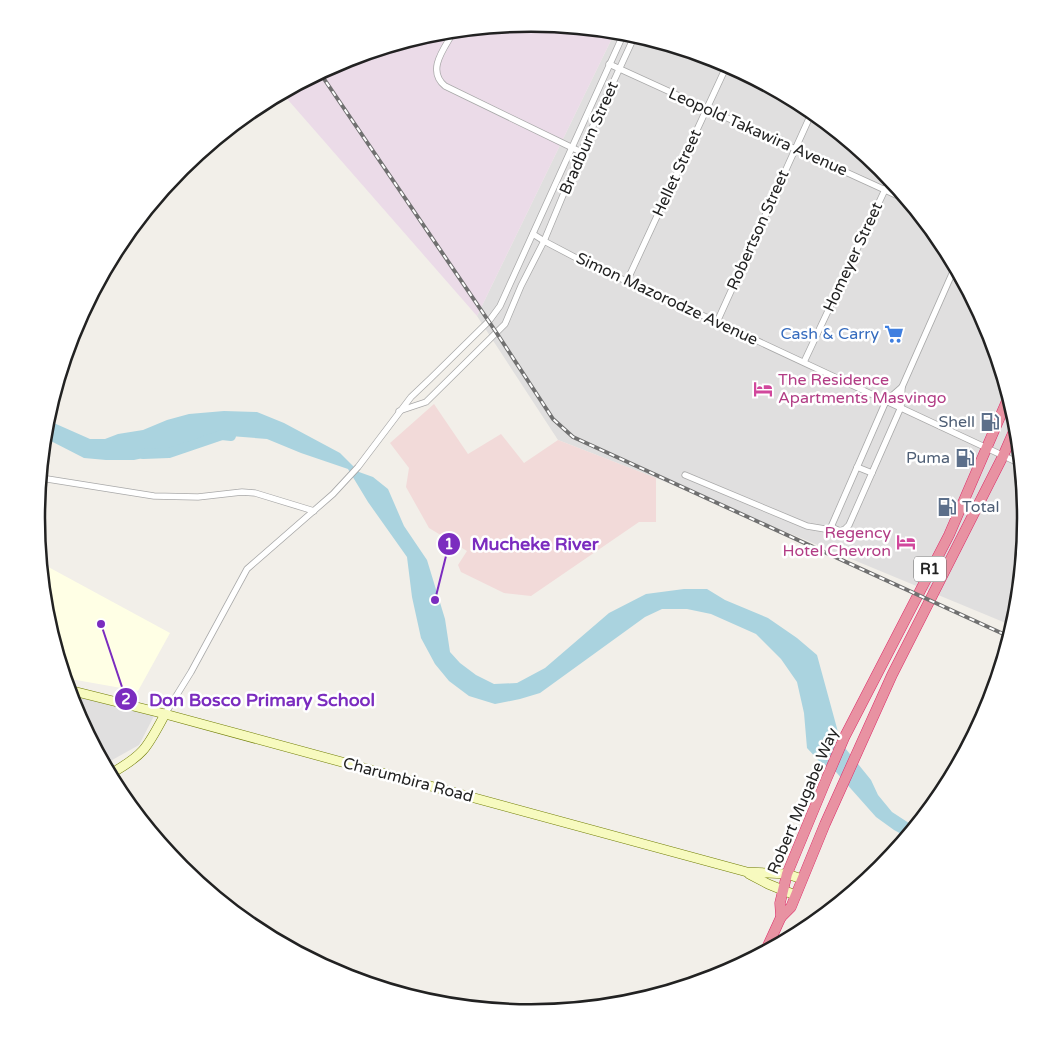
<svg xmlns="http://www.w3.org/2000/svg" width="1063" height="1037" font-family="'Varela Round',sans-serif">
<rect width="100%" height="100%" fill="#f2efe9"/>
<g fill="#e0dfdf">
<polygon points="615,32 628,33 721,62 807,107 882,169 943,244 989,329 1017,422 1026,519 1017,615 1013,626 656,478 558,440 477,316"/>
<polygon points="70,693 155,714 139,745 105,764 74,708"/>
</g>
<polygon fill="#f2dad9" points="434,404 468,454 501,434 524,463 558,440 656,478 656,522 639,522 531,596 504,593 461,572 458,565 467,551 429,528 406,487 409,468 390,443"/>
<polygon fill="#ebdbe8" points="532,24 615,32 477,316 282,93 342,61 435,33"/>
<polygon fill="#ffffe5" points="41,563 170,633 138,691 65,678 46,615"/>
<polygon fill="#aad3df" points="224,411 257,412 284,423 340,453 359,472 373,477 388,489 404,526 427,560 445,619 450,652 460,663 476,675 494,684 517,683 545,668 609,613 646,594 684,589 707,589 725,600 768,618 797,638 817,655 841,743 871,780 878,795 892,812 915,827 907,837 894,830 876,817 836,772 819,761 807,748 804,713 797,682 781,659 756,634 711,614 687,609 662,609 645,617 540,693 520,699 495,704 469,696 449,681 435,664 421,638 412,597 407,557 368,502 348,469 301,453 267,439 230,436 203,438 148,457 134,460 106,460 84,458 45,438 47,420 90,439 105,439 118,434 143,430 167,420 189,414"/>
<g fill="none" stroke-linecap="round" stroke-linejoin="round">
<polyline stroke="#aad3df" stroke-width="10" points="143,454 169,453 222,435 231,436"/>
<g stroke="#a9a9a9" stroke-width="7">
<g id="street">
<path d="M454,31C444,49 426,70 445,86L581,152"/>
<polyline points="609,64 907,200"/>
<polyline points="533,234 544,241 582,261 717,322 1021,464"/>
<polyline points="627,281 727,65"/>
<polyline points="717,322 812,112"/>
<polyline points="804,362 890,179"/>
<polyline points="399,411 426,402 505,324 521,286 544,241 581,152 635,35"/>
<polyline points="857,467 872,473"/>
<polyline points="685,475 807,526 825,529 831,527 840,531 845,529 849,525 901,407 902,387 955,267"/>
<polyline points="41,478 154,496 198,497 242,492 255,493 314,511"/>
<polyline points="831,527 886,401 902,387"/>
<polyline points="165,714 191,672 247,569 333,494 358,467 411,397 430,379 489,321 500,306 624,33"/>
</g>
</g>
<g stroke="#707d05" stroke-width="10">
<g id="secondary">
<polyline points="69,690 165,714 747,872 787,874 802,879"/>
<path d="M110,774C144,755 147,748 165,714"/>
<polyline points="749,874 768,884 795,895"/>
</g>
</g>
<g stroke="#dc2a67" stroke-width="11">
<g id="highway">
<polyline points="781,917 791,907 825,824 892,675 1003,456 1017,424"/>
<polyline points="765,952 781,917 780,903 787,874 826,780 844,738 949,535 1009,396"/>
</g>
</g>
<use href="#street" stroke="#fff" stroke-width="5.5"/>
<use href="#secondary" stroke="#f7fabf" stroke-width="9"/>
<use href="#highway" stroke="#e892a2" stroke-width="10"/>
<g stroke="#707070" stroke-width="4">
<polyline id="rail" points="320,73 496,332 553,419 573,437 1010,637"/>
</g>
<use href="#rail" stroke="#fff" stroke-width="2" stroke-dasharray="5.5" stroke-linecap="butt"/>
</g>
<defs>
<g id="supermarket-bare" transform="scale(1.5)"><path d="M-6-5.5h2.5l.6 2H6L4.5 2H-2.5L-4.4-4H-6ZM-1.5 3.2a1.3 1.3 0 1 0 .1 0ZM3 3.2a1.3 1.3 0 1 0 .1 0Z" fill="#3f7fe0" stroke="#fff" stroke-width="2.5" paint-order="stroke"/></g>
<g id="hotel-bare" transform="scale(1.5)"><path d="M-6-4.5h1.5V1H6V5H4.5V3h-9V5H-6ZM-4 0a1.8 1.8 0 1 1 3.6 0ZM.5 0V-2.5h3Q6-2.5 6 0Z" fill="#d1479c" stroke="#fff" stroke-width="2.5" paint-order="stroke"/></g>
<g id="fuel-bare" transform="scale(1.5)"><path d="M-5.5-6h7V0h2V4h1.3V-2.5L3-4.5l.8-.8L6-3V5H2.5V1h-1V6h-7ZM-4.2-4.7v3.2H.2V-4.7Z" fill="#5c6f8a" stroke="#fff" stroke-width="2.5" paint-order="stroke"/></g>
</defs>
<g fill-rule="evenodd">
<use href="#supermarket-bare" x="894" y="334"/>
<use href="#hotel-bare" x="763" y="389"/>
<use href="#fuel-bare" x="990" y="422"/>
<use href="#fuel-bare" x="965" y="458"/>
<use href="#fuel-bare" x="947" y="507"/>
<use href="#hotel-bare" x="906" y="542"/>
</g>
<g text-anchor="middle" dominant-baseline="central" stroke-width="5" stroke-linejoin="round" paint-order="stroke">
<rect fill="#fff" stroke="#646464" stroke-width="1" x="914" y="556.5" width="32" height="25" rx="4"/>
<g font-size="15" font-weight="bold" fill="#222">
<text x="930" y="569">R1</text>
</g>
<g font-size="16" fill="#222" stroke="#fff">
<text transform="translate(758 132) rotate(24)">Leopold Takawira Avenue</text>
<text transform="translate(589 138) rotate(-66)">Bradburn Street</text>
<text transform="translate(677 173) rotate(-65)">Hellet Street</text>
<text transform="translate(758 230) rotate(-66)">Robertson Street</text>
<text transform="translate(853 257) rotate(-65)">Homeyer Street</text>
<text transform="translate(667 299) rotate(25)">Simon Mazorodze Avenue</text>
<text transform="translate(408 780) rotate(15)">Charumbira Road</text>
<text transform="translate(803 801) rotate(-67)">Robert Mugabe Way</text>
</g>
<g font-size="16" fill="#366cbe" stroke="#fff" text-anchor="end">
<text x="879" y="334">Cash &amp; Carry</text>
</g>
<g font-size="16" fill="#b23c85" stroke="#fff" text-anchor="start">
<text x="778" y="380">The Residence<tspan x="778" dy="18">Apartments Masvingo</tspan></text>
<text x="891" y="533" text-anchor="end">Regency<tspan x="891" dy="18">Hotel Chevron</tspan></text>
</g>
<g font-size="16" fill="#4e5e75" stroke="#fff" text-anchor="end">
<text x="975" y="422">Shell</text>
<text x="950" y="458">Puma</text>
<text x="962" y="507" text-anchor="start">Total</text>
</g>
</g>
<path d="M0 0H1063V1037H0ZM45 518a486 486 0 1 1 972 0a486 486 0 1 1-972 0Z" fill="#fff" fill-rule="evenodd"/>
<path fill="none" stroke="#222" stroke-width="2.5" d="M45 518a486 486 0 1 1 972 0a486 486 0 1 1-972 0Z"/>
<path fill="none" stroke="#7b2cbf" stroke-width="2" d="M435 600L449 544M101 624L126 699"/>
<g fill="#7b2cbf" stroke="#fff" stroke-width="2">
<circle cx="435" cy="600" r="5"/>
<circle cx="101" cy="624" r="5"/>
<circle cx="449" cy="544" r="12"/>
<circle cx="126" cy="699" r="12"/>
</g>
<g font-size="15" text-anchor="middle" font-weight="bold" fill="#fff">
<text x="449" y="549">1</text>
<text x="126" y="704">2</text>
</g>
<g font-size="18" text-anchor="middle" font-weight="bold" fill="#7b2cbf" stroke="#fff" stroke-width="5" stroke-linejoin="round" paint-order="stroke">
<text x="535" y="550">Mucheke River</text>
<text x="262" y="706">Don Bosco Primary School</text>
</g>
</svg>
